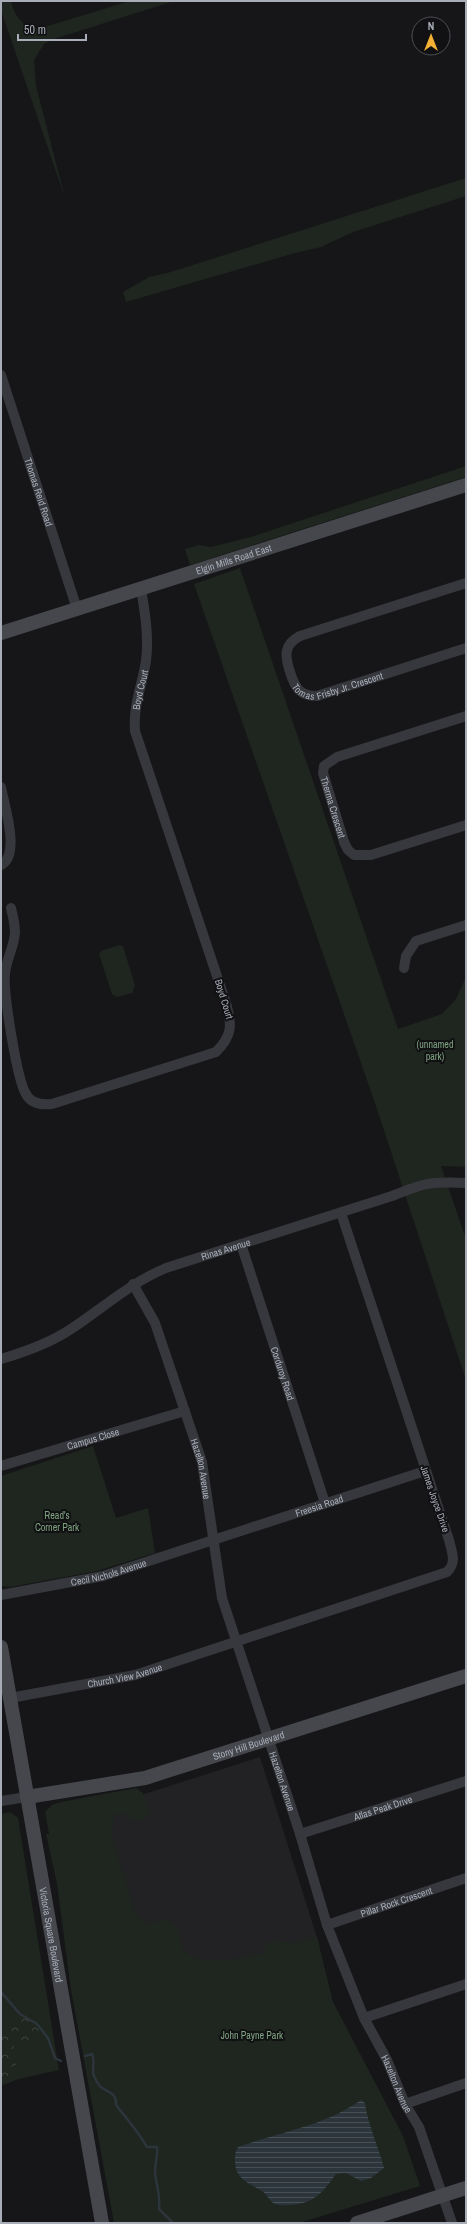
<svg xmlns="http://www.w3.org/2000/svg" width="467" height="2224" font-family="'Archivo Narrow',sans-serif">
<defs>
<pattern id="forest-crowns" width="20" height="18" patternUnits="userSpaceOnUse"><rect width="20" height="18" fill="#1e261f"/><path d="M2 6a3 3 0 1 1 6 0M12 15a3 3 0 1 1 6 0" fill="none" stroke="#3c433d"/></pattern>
<pattern id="water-rules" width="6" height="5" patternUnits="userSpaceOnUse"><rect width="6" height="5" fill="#2c353c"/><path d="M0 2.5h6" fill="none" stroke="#485056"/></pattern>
</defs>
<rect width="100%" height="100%" fill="#161618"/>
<polygon fill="#222225" points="260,1757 320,1947 97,1986 87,1806 132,1798"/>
<g fill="#1e261f">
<path d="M1,1H11C14,16 23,27 38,29L130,1H174L54,39L44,44L34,60L36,86L65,198L1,10Z"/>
<polygon points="466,178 466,196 353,232 321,247 295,253 126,302 123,292 149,277 171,272"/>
<polygon points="466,466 466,477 190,565 185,549 199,545 211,547 251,537"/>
<polygon points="240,568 398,1029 442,1014 456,999 466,977 466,1167 441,1166 466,1239 466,1380 375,1103 194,584"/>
<polygon points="119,945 123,946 135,986 132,993 117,997 112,994 99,954 101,951"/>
<polygon points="93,1446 116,1518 148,1508 155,1553 97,1571 10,1587 1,1586 1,1476"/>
<path d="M136,1788L143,1793L150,1811L145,1819C137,1821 129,1822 125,1813L114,1815L112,1838L137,1917L147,1923C155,1924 163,1918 171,1922C181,1928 178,1938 182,1946C195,1972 244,1956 265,1953V1945C272,1938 287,1943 295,1943C302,1943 310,1939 317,1937L333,2002L403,2136L420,2186L299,2223H114L71,1990L57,1884L46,1834H49L45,1812L52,1805L61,1802Z"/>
<polygon points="10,1812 18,1818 59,2070 1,2083 1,1814"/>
</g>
<polygon fill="url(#forest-crowns)" points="29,2013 35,2019 43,2037 14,2045 18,2079 3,2085 1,2080 1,2028 12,2027 12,2018"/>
<path fill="url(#water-rules)" d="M361,2100L365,2103C368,2125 378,2145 384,2168L371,2178L361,2181L346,2173L336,2174C323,2192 314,2204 290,2205C285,2205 280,2206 275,2204C269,2201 267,2194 262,2191C249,2183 235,2179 235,2161C235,2156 235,2152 238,2147C279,2132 325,2126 361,2100Z"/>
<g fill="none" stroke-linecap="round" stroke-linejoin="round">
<g stroke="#2c353c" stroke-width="2.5">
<polyline points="1,1992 20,2014 37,2024 48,2038 55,2058 61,2061"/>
<path d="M85,2056L92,2054C96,2062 91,2069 94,2076C96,2080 98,2085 101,2087C109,2093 117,2093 116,2105C127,2119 138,2131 147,2147H157C158,2157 155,2163 155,2170C155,2183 161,2193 159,2209L173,2223"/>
</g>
<g stroke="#37383d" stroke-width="10">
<path id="s1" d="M1,375L77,609"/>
<path id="s2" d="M466,583L300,636C283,645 285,656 290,672C295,688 300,696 317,696L466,648"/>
<path id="s3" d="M466,716L337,757L324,766L323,773L344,842L348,850L354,855H371L466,825"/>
<path d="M1,787C4,805 21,855 1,865"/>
<path id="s4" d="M11,908C13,916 15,925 15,933C14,947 6,960 5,974C3,992 17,1080 26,1094C31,1104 43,1105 52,1104L216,1052C233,1035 232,1024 226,1003L135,731C133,705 142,686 146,661C149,637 145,612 141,589"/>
<polyline points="404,968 406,956 416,941 466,925"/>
<path id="s5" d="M241,1244L325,1503"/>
<path id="s6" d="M133,1284L155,1323L202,1462L222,1598L300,1834L327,1925L364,2018L387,2060L405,2104L419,2127L452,2223"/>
<path id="s7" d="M1,1359C25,1352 50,1343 71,1329C103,1308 130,1283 166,1268L392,1196C424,1183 431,1181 466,1183"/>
<path id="s8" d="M1,1466L185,1411"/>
<path id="s9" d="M1,1595L103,1576L425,1471"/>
<path id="s10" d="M10,1698L135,1675L447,1572C457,1562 452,1553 449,1540L341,1213"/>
<polyline points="1,1801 27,1797"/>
<path id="s11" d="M300,1834L466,1781"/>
<path id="s12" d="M327,1925L466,1878"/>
<polyline points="364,2018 466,1984"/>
<polyline points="405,2104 466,2083"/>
</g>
<g stroke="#45474d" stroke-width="14">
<path id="s13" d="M1,633L466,485"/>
<path id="s14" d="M1,1647L102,2223"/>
<path id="s15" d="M27,1797L145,1778L466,1676"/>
<polyline points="357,2223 466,2188"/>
</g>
</g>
<g text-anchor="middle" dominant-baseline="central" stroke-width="4" stroke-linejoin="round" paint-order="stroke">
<g font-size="10" fill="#a8adb8" stroke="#111113">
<text stroke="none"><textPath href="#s1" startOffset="123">Thomas Reid Road</textPath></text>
<text stroke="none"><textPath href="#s13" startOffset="244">Elgin Mills Road East</textPath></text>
<text stroke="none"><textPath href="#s2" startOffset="277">Tomas Frisby Jr. Crescent</textPath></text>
<text stroke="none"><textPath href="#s4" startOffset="774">Boyd Court</textPath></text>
<text stroke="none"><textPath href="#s3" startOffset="194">Therma Crescent</textPath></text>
<text transform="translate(224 999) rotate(73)">Boyd Court</text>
<text stroke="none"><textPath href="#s7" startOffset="252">Rinas Avenue</textPath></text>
<text stroke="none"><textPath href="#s5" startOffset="136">Corduroy Road</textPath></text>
<text stroke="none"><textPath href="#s8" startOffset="96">Campus Close</textPath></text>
<text stroke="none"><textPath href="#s6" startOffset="198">Hazelton Avenue</textPath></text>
<text transform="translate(435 1499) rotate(71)">James Joyce Drive</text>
<text stroke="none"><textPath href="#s9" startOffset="331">Freesia Road</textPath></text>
<text stroke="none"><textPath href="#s9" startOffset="110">Cecil Nichols Avenue</textPath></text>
<text stroke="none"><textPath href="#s10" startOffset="117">Church View Avenue</textPath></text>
<text stroke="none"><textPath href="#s15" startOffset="228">Stony Hill Boulevard</textPath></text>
<text stroke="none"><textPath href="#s6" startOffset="522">Hazelton Avenue</textPath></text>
<text stroke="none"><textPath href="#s11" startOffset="87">Atlas Peak Drive</textPath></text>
<text stroke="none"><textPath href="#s12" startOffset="73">Pillar Rock Crescent</textPath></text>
<text stroke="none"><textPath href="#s14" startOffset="292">Victoria Square Boulevard</textPath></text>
<text stroke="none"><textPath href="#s6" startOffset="846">Hazelton Avenue</textPath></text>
</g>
<g font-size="10" fill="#7fa381" stroke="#111113">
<text x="435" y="1044">(unnamed<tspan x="435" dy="12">park)</tspan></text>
<text x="57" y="1515">Read's<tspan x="57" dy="12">Corner Park</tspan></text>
<text x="252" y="2035">John Payne Park</text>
</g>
</g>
<rect width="467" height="2224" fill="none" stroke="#a8adb8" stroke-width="4"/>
<g transform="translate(431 36)"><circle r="19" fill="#111113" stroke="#4d4f55"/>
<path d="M0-3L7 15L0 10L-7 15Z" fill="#f2b134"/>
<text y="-6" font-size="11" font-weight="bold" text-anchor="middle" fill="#a8adb8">N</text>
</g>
<path d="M18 34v6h68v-6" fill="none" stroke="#a8adb8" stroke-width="2"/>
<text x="24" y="34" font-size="12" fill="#a8adb8" stroke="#111113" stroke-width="3" paint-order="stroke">50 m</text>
</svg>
